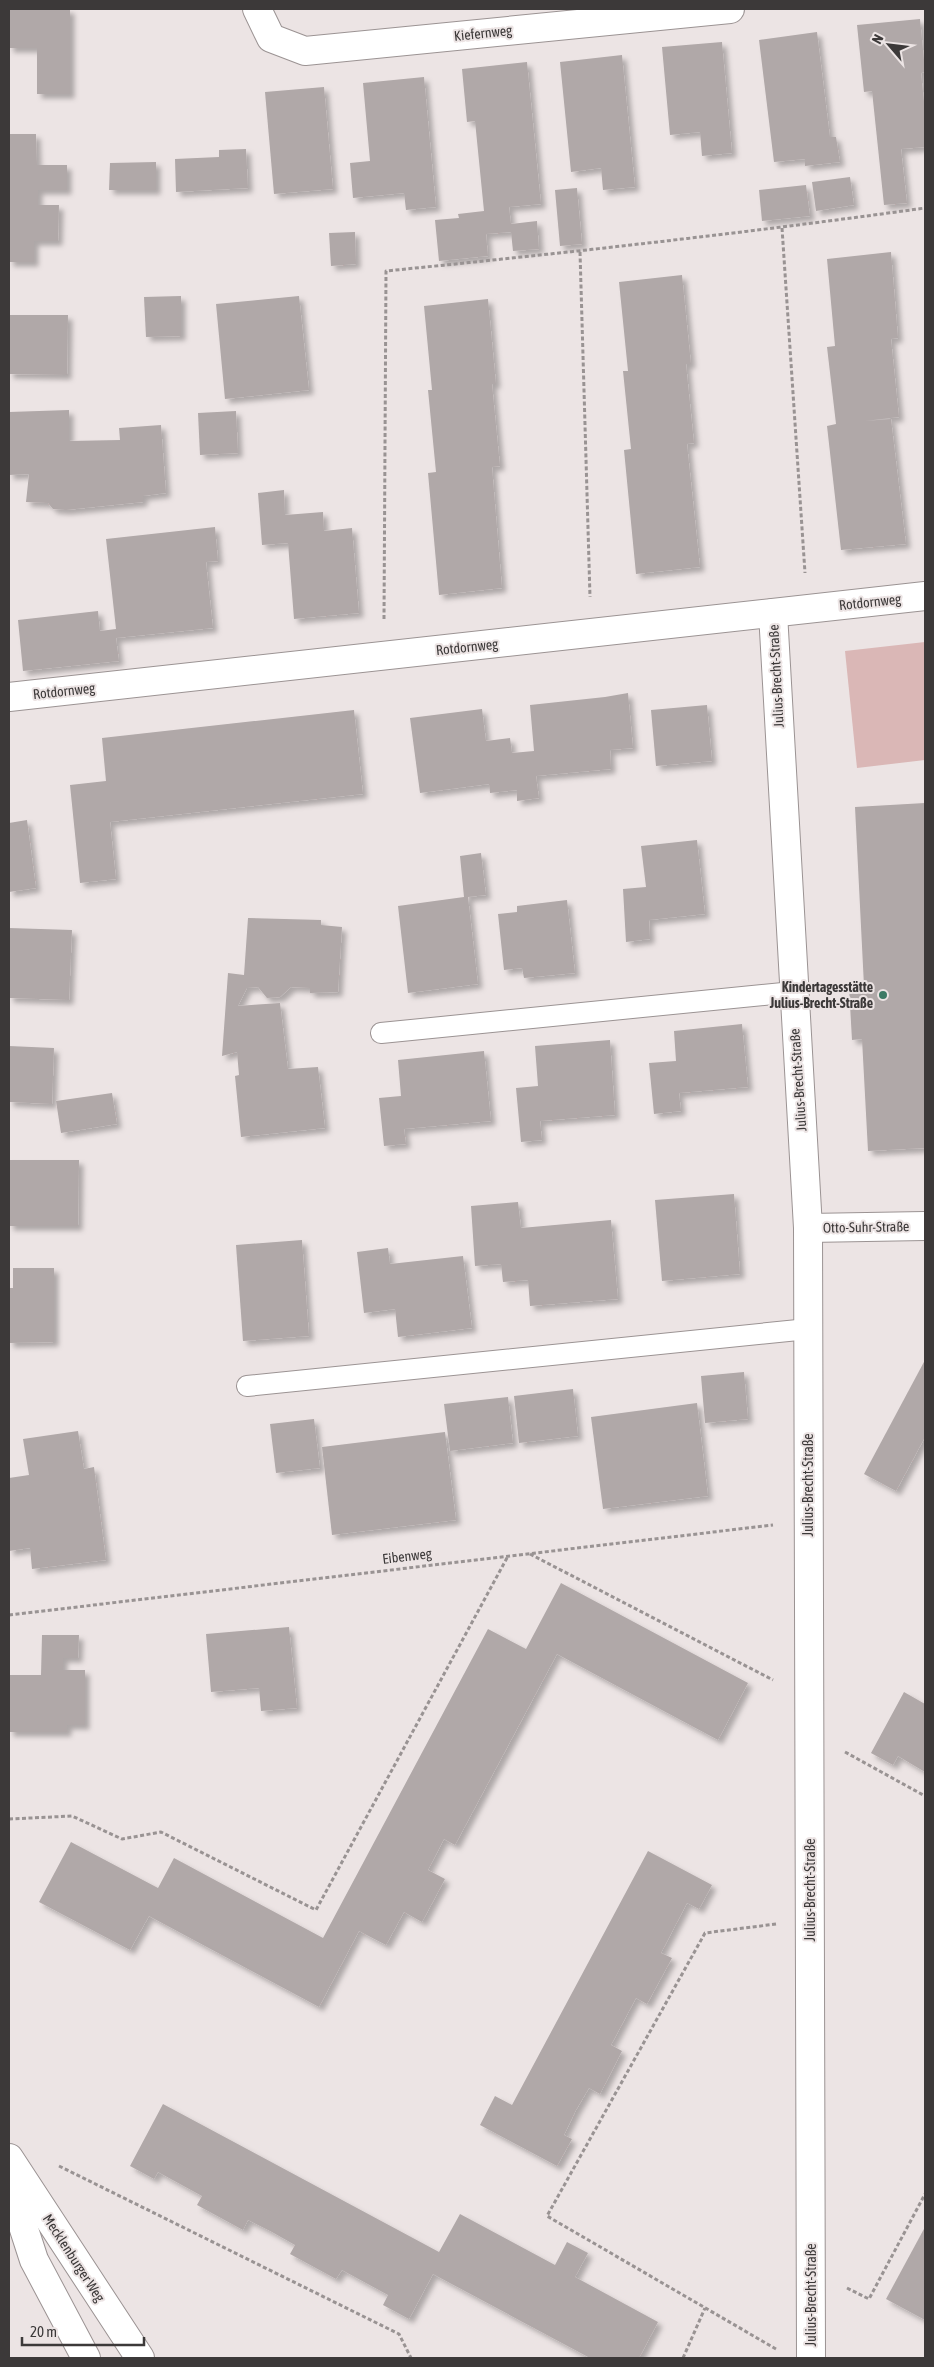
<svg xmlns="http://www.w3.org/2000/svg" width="934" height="2367" font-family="'Asap Condensed',sans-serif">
<defs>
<filter id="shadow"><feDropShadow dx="4.5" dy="4.5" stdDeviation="2.5" flood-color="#0004"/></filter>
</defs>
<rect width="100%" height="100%" fill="#ece4e4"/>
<polygon fill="#dab7b6" points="925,642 925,760 857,768 845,651"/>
<g fill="#b0a8a8" filter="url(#shadow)">
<polygon points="9,9 70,9 70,94 37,94 37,48 9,48"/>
<polygon points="920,19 925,70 925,72 921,73 925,111 925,147 901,149 907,203 884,205 872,91 864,92 857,25"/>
<polygon points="817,32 830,137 836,137 840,162 805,166 805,159 774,162 759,40"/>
<polygon points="722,42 732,153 702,156 700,132 670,135 662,47"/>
<polygon points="622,55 635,187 603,190 601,168 571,172 560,62"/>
<polygon points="527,62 541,204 509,207 511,224 537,221 539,249 513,251 511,232 486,234 488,256 439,261 435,220 459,218 458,214 484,211 475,121 467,122 462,69"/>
<polygon points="424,77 436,207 406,210 404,193 353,198 350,163 370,161 363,83"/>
<polygon points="324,87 333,189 274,194 265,92"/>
<polygon points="9,134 36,134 37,165 67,165 67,190 38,190 38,205 59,205 58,241 34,241 34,262 9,262"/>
<polygon points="246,149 248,188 176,192 175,159 219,157 219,150"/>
<polygon points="156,162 156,190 109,190 110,163"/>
<polygon points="850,177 854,205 816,211 812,182"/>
<polygon points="806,185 810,216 762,221 759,190"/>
<polygon points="577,188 582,244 560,246 555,190"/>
<polygon points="355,232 356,264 331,266 329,233"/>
<polygon points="891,252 898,338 891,339 899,417 865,421 891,419 906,544 841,550 827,426 836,424 827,347 835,346 827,259"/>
<polygon points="682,275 691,364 686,364 694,443 687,444 700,567 636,574 624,450 631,449 623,371 628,371 619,282"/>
<polygon points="181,296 181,336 146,337 144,297"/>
<polygon points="299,296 309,390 225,399 216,304"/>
<polygon points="488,299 496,384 492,384 500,466 492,467 502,588 439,595 428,473 436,472 428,390 432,390 424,306"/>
<polygon points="9,315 68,315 67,375 9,374"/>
<polygon points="69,410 69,441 120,440 119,428 161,425 166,493 143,496 143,502 66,510 53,509 48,503 26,502 29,474 9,475 9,412"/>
<polygon points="236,411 238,453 200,455 198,413"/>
<polygon points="284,490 285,515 323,512 324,531 352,528 359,613 294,619 288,543 262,545 258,493"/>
<polygon points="215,527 218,561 206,562 213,628 116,638 119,661 23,671 18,620 98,611 100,631 116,629 106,539"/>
<polygon points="628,693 633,748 610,750 611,769 536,776 539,798 517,801 517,790 490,793 489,784 420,793 410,718 482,709 486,741 510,738 512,753 534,751 530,705 605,697"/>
<polygon points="707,705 712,761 656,766 651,710"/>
<polygon points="354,710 363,794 110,822 116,879 80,883 70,785 106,781 102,738"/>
<polygon points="925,803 925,1148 868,1151 862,1039 852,1040 849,987 864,986 855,807"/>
<polygon points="27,820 36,888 9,892 9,823"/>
<polygon points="697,840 705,914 649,920 650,939 626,942 623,889 646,887 641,846"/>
<polygon points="481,853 486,895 468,897 478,984 408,993 398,906 464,897 460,856"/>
<polygon points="567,900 575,973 524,978 522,968 504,970 498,914 517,912 517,906"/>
<polygon points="248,918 321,920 321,925 342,927 338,992 310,993 310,988 291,987 280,997 267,998 258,987 247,988 238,1006 280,1003 288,1069 318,1067 325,1128 241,1137 235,1076 239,1075 237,1052 222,1056 228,973 244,975"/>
<polygon points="9,928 72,930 69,1000 9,998"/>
<polygon points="742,1024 748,1087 679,1093 681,1111 654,1114 649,1063 676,1061 674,1031"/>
<polygon points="610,1040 615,1115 540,1121 542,1140 521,1142 516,1088 538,1086 535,1046"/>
<polygon points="9,1046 54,1048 52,1104 9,1102"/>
<polygon points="484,1051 491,1121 404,1129 406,1144 384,1146 379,1098 401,1096 398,1060"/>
<polygon points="112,1093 117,1124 61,1133 56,1101"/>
<polygon points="9,1160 79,1160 78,1226 9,1226"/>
<polygon points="734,1194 740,1274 662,1281 655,1200"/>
<polygon points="518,1202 521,1228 611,1220 618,1299 530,1306 528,1280 503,1282 501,1264 475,1266 471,1206"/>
<polygon points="302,1240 309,1336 243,1341 236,1245"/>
<polygon points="388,1248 390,1264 463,1256 472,1328 398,1337 395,1309 364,1313 357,1252"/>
<polygon points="13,1268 54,1268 54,1342 9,1343 9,1288 13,1288"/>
<polygon points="925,1360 925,1437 896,1491 864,1474"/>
<polygon points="744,1372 748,1419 705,1423 701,1376"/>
<polygon points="573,1389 578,1436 519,1443 514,1396"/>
<polygon points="508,1397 513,1443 450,1451 444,1404"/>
<polygon points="697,1403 708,1496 603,1509 591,1417"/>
<polygon points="314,1419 320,1468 276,1473 270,1424"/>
<polygon points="78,1431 84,1469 94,1467 106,1560 32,1569 30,1548 9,1551 9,1478 29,1475 23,1439"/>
<polygon points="445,1432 456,1520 332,1535 322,1447"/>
<polygon points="561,1583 748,1683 718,1740 557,1654 455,1845 444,1839 428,1870 445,1879 422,1922 404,1912 386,1945 359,1931 319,2007 149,1916 130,1950 39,1902 71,1842 158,1888 174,1858 323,1938 488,1629 526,1649"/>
<polygon points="289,1627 297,1708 261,1711 259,1688 211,1692 206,1634"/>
<polygon points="42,1635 79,1635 78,1658 63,1658 63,1670 85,1670 85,1725 67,1725 67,1732 9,1732 9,1675 41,1675"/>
<polygon points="904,1692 925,1704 925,1772 898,1756 893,1765 871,1753"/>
<polygon points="648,1851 712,1885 699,1909 687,1903 661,1953 672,1958 647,2004 636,1998 611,2045 622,2051 600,2094 589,2088 576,2110 564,2135 572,2139 557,2166 480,2125 495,2096 512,2105"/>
<polygon points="163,2104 439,2252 460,2214 555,2265 567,2242 588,2253 575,2277 658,2322 639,2358 590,2358 433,2274 409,2319 383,2305 388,2295 342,2270 336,2279 290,2254 295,2245 272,2232 248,2220 243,2230 197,2205 202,2196 158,2172 154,2179 130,2166"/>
<polygon points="925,2227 925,2320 886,2299"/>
</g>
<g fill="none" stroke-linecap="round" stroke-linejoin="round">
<g stroke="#9b9393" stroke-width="22">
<g id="service">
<polyline points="381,1033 793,992"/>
<polyline points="247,1386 808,1329"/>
</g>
</g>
<g stroke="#9b9393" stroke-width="30">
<g id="minor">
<polyline points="257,9 271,38 305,51 730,9"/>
<polyline points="773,613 808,1228 811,2358"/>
<polyline points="9,697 925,596"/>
<polyline points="808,1228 925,1226"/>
<polyline points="9,2158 140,2358"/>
<polyline points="9,2183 34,2260 86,2358"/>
</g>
</g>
<g stroke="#999393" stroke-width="3" stroke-dasharray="4 2.5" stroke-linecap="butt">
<polyline points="782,228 805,573"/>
<polyline points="580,252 590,597"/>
<path d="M384,619L386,271C566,253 746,233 925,208"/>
<polyline points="530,1554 773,1680"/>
<polyline points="9,1615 773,1525"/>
<polyline points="845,1752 925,1796"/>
<polyline points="9,1819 72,1816 122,1839 161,1832 316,1910 508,1556"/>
<polyline points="776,1924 705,1933 547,2216 776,2349"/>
<polyline points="59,2166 399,2334 411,2358"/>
<polyline points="847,2288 869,2299 925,2194"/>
<polyline points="683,2358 705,2308"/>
</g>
<use href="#service" stroke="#fff" stroke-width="20"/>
<use href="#minor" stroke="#fff" stroke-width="28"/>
</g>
<circle fill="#3d7a65" stroke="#ece4e4" stroke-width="2" cx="883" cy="995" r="5"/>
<g text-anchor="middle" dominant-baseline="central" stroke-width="4" stroke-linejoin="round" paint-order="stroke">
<g font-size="14" fill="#3c3939" stroke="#ece4e4">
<text transform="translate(483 33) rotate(-6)">Kiefernweg</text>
<text transform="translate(870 602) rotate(-6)">Rotdornweg</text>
<text transform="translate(467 647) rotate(-6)">Rotdornweg</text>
<text transform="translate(776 676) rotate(-93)">Julius-Brecht-Straße</text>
<text transform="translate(64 691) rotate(-6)">Rotdornweg</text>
<text transform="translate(798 1080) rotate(-94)">Julius-Brecht-Straße</text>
<text transform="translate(866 1227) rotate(-1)">Otto-Suhr-Straße</text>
<text transform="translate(808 1485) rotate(-90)">Julius-Brecht-Straße</text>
<text transform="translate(407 1556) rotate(-7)">Eibenweg</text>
<text transform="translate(810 1890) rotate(-90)">Julius-Brecht-Straße</text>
<text transform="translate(74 2258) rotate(57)">Mecklenburger Weg</text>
<text transform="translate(811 2295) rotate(-90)">Julius-Brecht-Straße</text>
</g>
<g font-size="14" font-weight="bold" fill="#3c3939" stroke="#ece4e4" text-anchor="end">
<text x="873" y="987">Kindertagesstätte<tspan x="873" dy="16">Julius-Brecht-Straße</tspan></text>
</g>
</g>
<rect width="934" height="2367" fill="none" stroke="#3c3939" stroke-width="20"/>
<g transform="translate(889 45) rotate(298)" stroke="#ece4e4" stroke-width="4" paint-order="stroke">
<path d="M0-4L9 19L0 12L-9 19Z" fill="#3c3939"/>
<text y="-8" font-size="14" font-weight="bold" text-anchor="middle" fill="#3c3939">N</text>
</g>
<path d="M22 2337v8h122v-8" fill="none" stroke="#3c3939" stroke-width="2.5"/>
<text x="30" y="2337" font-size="15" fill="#3c3939" stroke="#ece4e4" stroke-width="4" paint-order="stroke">20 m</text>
</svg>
